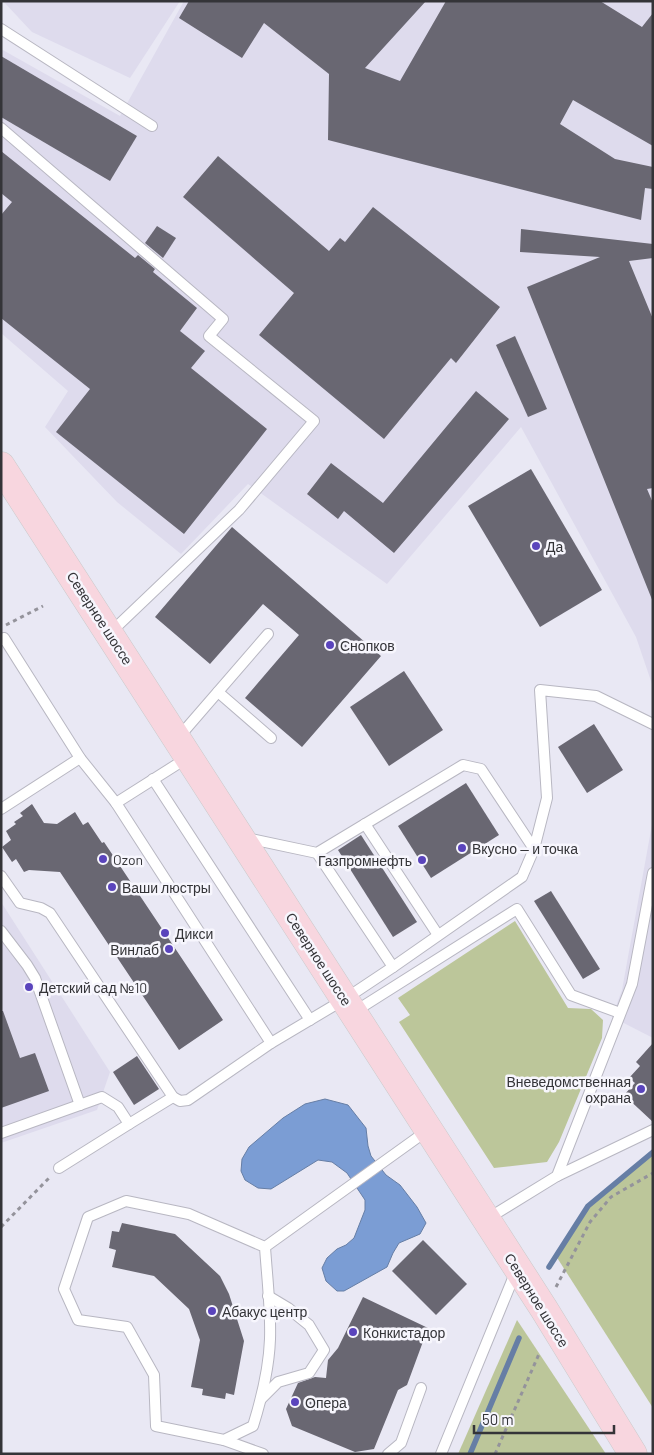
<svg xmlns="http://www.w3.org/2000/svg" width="654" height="1455" font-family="Barlow,sans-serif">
<rect width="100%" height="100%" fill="#e9e8f4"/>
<g fill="#dedbed">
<polygon points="3,1 180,1 130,78 32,32"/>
<polygon points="184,1 653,1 653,687 636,637 521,427 387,584 248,484 181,554 117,502 45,427 68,391 1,333 1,49 120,116"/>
<polygon points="653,819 653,1038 612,1017 622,990"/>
<polygon points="1,902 110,1072 97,1110 1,1143"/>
</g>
<g fill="#bcc69a">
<polygon points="515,921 568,1008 591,1009 603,1020 602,1038 559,1142 547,1162 494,1168 399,1022 410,1015 398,998"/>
<polygon points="653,1152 653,1408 556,1256 588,1206"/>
<polygon points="517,1320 606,1454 458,1454"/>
</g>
<polygon fill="#7b9dd4" stroke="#667ea5" points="325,1099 348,1105 366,1128 368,1146 371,1156 386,1175 400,1185 417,1207 426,1223 420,1234 399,1243 393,1253 387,1267 344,1291 337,1291 326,1281 322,1268 327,1258 337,1249 346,1245 354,1238 365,1210 365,1200 347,1173 332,1162 318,1160 271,1189 258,1188 245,1180 241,1171 242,1159 249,1147 283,1118 305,1104"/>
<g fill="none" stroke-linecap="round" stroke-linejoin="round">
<g stroke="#667ea5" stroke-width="5.5">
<polyline points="549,1267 588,1206 653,1152"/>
<polyline points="470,1454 519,1338"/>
</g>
</g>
<g fill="#696772">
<polygon points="189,1 426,1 365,68 400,81 446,1 600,1 642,27 653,13 653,146 573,100 560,124 615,159 653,167 653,189 645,188 641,220 328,140 329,74 264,23 242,58 179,18"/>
<polygon points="1,56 137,136 110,181 1,117"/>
<polygon points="1,151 135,258 138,255 155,269 153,272 197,308 180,331 205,351 191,368 267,429 184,534 56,432 90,389 1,318 1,215 12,202 1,193"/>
<polygon points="218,156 329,251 340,238 345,242 373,207 500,307 456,363 451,358 384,439 259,335 294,293 183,197"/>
<polygon points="157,226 176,238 163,258 145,243"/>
<polygon points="521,229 653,244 653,258 629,261 653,319 653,488 647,489 653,503 653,602 527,287 600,257 520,252"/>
<polygon points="515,336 547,409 528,417 496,345"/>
<polygon points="476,391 509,419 394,553 344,511 338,519 307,494 331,463 383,503"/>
<polygon points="531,469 602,590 540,627 468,506"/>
<polygon points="232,527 381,656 302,747 245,698 299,635 263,604 210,664 155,617"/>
<polygon points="404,671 443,730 389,766 350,707"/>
<polygon points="594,724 623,770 587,793 558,747"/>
<polygon points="466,783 499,835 431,878 398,826"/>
<polygon points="32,804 44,823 57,824 75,812 83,825 88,822 102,843 104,842 223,1020 179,1050 60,872 29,870 24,872 16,859 12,862 2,847 11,840 6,831 16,824 14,822 23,816 20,813"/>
<polygon points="361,835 417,922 393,937 338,850"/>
<polygon points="551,891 600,969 583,979 534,901"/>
<polygon points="1,1011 3,1011 20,1058 35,1053 49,1091 1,1108"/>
<polygon points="653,1043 653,1122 624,1095 635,1083 629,1078 640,1066 636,1062"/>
<polygon points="137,1056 159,1089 134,1105 113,1072"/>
<polygon points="122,1223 175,1234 220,1276 229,1294 244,1341 234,1395 226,1393 225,1399 202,1395 203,1389 191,1387 200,1340 189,1309 154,1276 112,1267 116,1250 109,1248 112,1231 119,1232"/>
<polygon points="423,1240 467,1284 436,1315 392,1271"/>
<polygon points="363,1297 428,1328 407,1385 398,1390 374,1449 355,1452 292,1426 286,1409 298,1383 315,1377 326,1378 328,1360 338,1348"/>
</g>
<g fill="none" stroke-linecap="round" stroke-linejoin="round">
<g stroke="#b8b7c2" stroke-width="12">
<g id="service">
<polyline points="1,29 152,126"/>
<polyline points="1,128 223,319 209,336 314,421 239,510 110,633"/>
<polyline points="1,640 4,638 80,758"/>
<polyline points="218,692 271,738"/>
<polyline points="178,738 268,634"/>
<polyline points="153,779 310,1020"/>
<polyline points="116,803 187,758"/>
<polyline points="1,809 80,758 116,803 271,1043"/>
<polyline points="365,824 438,935"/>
<polyline points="534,849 547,798 540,690 596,696 653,724"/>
<polyline points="317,853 393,967"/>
<polyline points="1,876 20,903 41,908 50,913 173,1097 180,1101 188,1100 271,1043 345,999 393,967 522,877 534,849 481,769 463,765 317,853 246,838"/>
<polyline points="1,931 27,965 35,978 80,1105"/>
<polyline points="354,1012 517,909 571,995 620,1013"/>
<polyline points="1,1133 102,1097 118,1107 129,1124 173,1097"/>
<polyline points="59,1168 129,1124"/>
<polyline points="557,1176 653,1130"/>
<polyline points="487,1219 557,1176 632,984 653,873"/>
<path d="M265,1247C267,1277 271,1309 270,1339C269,1369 262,1397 253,1426L224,1440L156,1426L154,1375L127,1327L78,1320L64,1289L88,1217L126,1201L189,1214L265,1247L428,1130"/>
<polyline points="261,1399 278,1382 309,1373 324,1350 309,1325 288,1308 268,1296"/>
<polyline points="224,1440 263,1454"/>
<polyline points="388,1454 401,1443 421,1388"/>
<polyline points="441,1454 516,1271"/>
</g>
</g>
<g stroke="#cacacb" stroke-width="29">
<polyline id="primary" points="1,466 544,1309 633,1454"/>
</g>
<g stroke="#94939b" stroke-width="3" stroke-dasharray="4 4" stroke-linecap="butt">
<polyline points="6,625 43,606"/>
<polyline points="1,1227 50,1177"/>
<polyline points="556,1287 590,1222 611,1197 653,1173"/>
<polyline points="495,1454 539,1354"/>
</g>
<use href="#service" stroke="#fff" stroke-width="10"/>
<use href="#primary" stroke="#f8d6df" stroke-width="28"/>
</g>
<g fill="#5a44bc" stroke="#f7f6fd" stroke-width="2">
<circle cx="536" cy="546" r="5"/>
<circle cx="330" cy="645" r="5"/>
<circle cx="462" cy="848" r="5"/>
<circle cx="103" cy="859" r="5"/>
<circle cx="422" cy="860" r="5"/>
<circle cx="112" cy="887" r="5"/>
<circle cx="165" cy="933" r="5"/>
<circle cx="169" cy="949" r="5"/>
<circle cx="29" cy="987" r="5"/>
<circle cx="641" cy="1089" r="5"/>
<circle cx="212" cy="1311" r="5"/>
<circle cx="353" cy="1332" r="5"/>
<circle cx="295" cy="1402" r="5"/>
</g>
<g text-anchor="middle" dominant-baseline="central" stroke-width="5" stroke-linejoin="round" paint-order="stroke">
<g font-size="14" fill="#343438" stroke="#f7f6fd" text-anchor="start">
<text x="546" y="546">Да</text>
<text x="340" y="645">Снопков</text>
<text x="472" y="848">Вкусно — и точка</text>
<text x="113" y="859">Ozon</text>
<text x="412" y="860" text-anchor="end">Газпромнефть</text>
<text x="122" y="887">Ваши люстры</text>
<text x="175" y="933">Дикси</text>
<text x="159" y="949" text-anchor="end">Винлаб</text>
<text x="39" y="987">Детский сад №10</text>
<text x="631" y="1081" text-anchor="end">Вневедомственная<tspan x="631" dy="16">охрана</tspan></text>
<text x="222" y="1311">Абакус центр</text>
<text x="363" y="1332">Конкистадор</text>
<text x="305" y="1402">Опера</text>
</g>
<g font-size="14" fill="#343438" stroke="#f7f6fd">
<text transform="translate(100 618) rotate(57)">Северное шоссе</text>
<text transform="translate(319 959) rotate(57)">Северное шоссе</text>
<text transform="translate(537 1300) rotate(58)">Северное шоссе</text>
</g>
</g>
<rect width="654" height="1455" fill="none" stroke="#343438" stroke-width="5"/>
<path d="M474 1425v8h140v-8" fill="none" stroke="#343438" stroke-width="2.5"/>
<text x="482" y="1425" font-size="15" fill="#343438" stroke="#f7f6fd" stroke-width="4" paint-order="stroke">50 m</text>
</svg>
